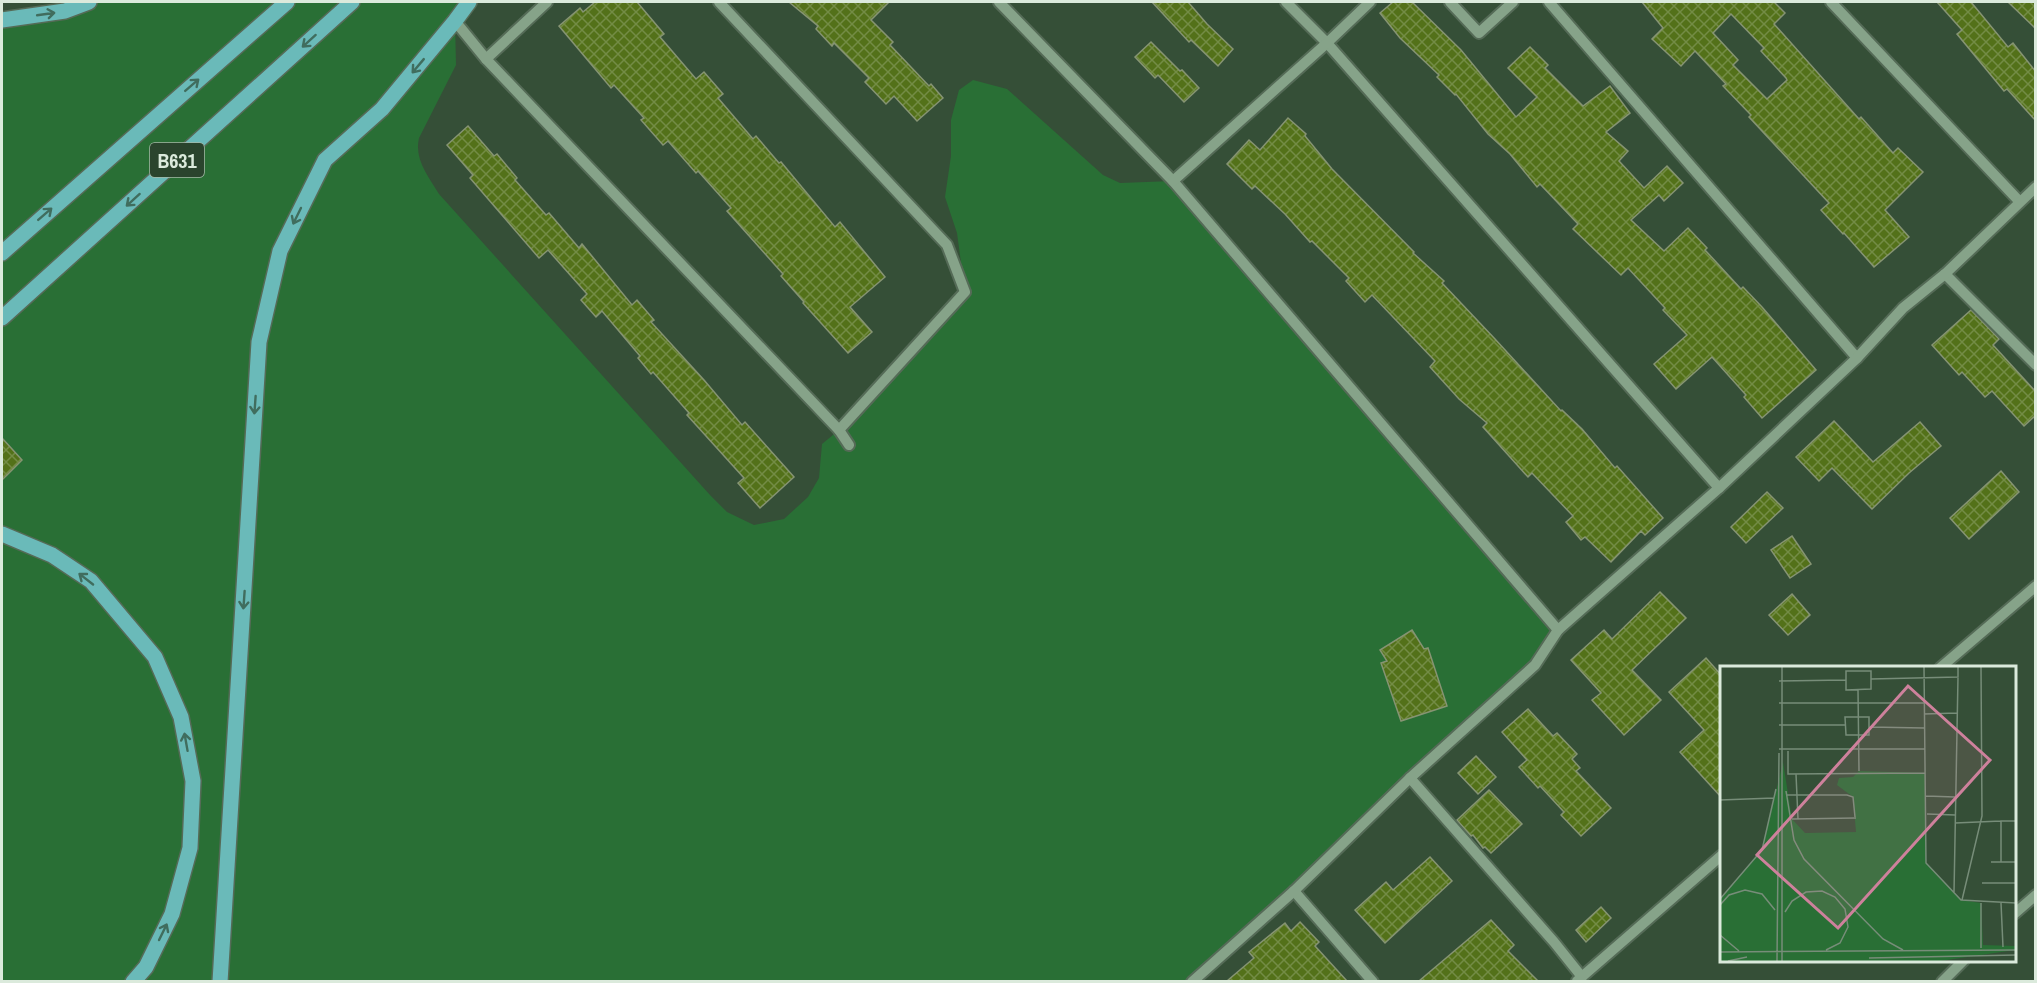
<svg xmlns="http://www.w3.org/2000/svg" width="2037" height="983" font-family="'Archivo Narrow',sans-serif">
<defs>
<pattern id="building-cross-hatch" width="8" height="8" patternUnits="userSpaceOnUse" patternTransform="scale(1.5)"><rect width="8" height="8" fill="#537119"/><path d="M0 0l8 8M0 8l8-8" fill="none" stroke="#738c45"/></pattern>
</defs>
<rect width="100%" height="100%" fill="#354f37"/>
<path fill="#296f35" d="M89,2H469L455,22L456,65L419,138C414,159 428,176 439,194L710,495L727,512L754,525L784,519L808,497L819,478L822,444L839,430L965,292L957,233L945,197L951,156V120L959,90L973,80L1007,89L1103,175L1120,183L1173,181L1558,630L1535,665L1192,981H2V20Z"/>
<g fill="url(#building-cross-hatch)" stroke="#869473" stroke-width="1.5" fill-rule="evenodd">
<polygon points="595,2 637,2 664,34 660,37 696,79 704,72 723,94 718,98 753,139 756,136 779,163 781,162 835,227 840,222 885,277 850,307 872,332 848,353 803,303 804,302 781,276 783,274 727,211 731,208 698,171 696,173 668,141 663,145 641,120 644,118 614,85 611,88 559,26 580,8 583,12"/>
<polygon points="789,2 889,2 871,20 893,42 890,45 929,86 931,84 943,98 917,121 894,96 886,104 865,82 869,78 834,43 832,46 816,29 818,26"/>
<polygon points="1152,2 1188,2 1207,24 1233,49 1218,66 1191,40 1189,42"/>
<polygon points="1393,2 1412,2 1461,50 1516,117 1537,97 1508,68 1530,47 1548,65 1545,68 1583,106 1610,86 1630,113 1606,132 1628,151 1619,161 1644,188 1667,166 1683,183 1664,201 1659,195 1631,220 1664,251 1688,228 1707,248 1705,250 1741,289 1743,287 1762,307 1816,370 1762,418 1744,397 1746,395 1712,357 1676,389 1654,364 1687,335 1663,310 1665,308 1628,268 1621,275 1573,229 1578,224 1540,184 1537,187 1510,154 1488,134 1456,94 1455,95 1437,77 1439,75 1400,38 1380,13"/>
<path d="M1642,2H1774L1785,13L1774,24L1859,119L1861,117L1893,153L1898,148L1923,172L1885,210L1909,237L1874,267L1844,233L1843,234L1821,210L1829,203L1749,117L1751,115L1723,86L1726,84L1695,51L1681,66L1652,39L1663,28ZM1731,14L1764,48L1761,51L1786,78L1787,80L1767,99L1733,65L1738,60L1713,33Z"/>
<polygon points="1937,2 1971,2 2008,47 2013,43 2036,72 2036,121 2007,89 2004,91 1957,34 1962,30"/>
<polygon points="2008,2 2036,2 2036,29"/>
<polygon points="1151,42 1180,71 1182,70 1199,88 1184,102 1158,75 1155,78 1135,57"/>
<polygon points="1288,118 1306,134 1305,136 1332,169 1414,252 1413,253 1444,281 1442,283 1495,339 1561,411 1562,410 1582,429 1615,468 1617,466 1663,518 1645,535 1641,531 1611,562 1585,537 1581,540 1566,522 1573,516 1532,473 1528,477 1483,427 1487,423 1459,399 1430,367 1435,361 1372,295 1365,302 1346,281 1349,278 1312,241 1310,242 1285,214 1255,186 1252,189 1227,164 1249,140 1260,150"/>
<polygon points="468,126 494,156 497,154 517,178 515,180 546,215 549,213 579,248 582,244 632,305 637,300 654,320 651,322 704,380 742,425 745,422 794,477 760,508 738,483 744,478 687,415 689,413 653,372 651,374 638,358 640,356 602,311 596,317 581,300 587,294 548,250 539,258 470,178 473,175 447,145"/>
<polygon points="1971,310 1999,339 1993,345 2036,392 2036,415 2024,426 1992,391 1985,397 1962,372 1959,375 1932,345"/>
<polygon points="1834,421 1873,462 1920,422 1941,446 1909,473 1872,509 1832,468 1819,481 1796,457"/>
<polygon points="2,438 22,460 2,480"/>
<polygon points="2001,471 2019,492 1969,539 1950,518"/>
<polygon points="1767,492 1783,508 1746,543 1731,527"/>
<polygon points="1792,536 1811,564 1790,578 1771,550"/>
<polygon points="1660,592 1686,618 1632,670 1661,700 1624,735 1592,700 1601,693 1571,660 1604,630 1612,639"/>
<polygon points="1792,594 1810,615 1788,635 1769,615"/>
<polygon points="1412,630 1424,649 1428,648 1447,706 1401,721 1381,663 1387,661 1380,650"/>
<polygon points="1706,658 1722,676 1722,798 1680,752 1704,730 1669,692"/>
<polygon points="1528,709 1553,736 1557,733 1577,754 1572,759 1580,768 1576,771 1611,808 1581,836 1561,815 1564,812 1540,786 1538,788 1519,767 1527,760 1502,732"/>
<polygon points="1476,756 1496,777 1478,794 1458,773"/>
<polygon points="1489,790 1522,824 1491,853 1485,847 1483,848 1473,835 1471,836 1457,820"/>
<polygon points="1430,857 1452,881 1385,943 1355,910 1386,882 1393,890"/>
<polygon points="1601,907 1611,918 1586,942 1576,930"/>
<polygon points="1491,920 1514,945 1508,951 1538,981 1419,981"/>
<polygon points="1300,922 1319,942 1315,946 1347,981 1227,981 1254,958 1249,952 1285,923 1291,931"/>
</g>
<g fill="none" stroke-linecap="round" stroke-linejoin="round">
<g stroke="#556b57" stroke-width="14">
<g id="minor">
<polyline points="719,2 947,245 965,292 839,430"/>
<polyline points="999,2 1173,181 1558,630"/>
<polyline points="1286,2 1327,43 1719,488"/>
<polyline points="1450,2 1479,33 1513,2"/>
<polyline points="1549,2 1857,358"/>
<polyline points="1831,2 2019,201"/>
<polyline points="455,21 486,59 839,430 849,445"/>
<polyline points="486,59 547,2"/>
<polyline points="1173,181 1327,43 1370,2"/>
<polyline points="1945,274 2036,365"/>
<polyline points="1940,668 2036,586"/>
<polyline points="1410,778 1554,942 1582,977"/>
<polyline points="1294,891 1373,982"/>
<polyline points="2014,914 2036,895"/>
<polyline points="1577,981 1722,855"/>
<polyline points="1192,982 1294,891 1410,778 1535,665 1558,630 1719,488 1857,358 1903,308 1945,274 2036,187"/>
<polyline points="1942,982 1964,960"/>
</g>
</g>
<g stroke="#556b57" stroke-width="18">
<g id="major">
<polyline points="2,20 65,11 89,2"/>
<polyline points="2,253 287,2"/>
<polyline points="2,318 352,2"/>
<polyline points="2,534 52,555 91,581 155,657 181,717 193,781 190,848 172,914 146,967 133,982"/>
<polyline points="220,982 259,342 280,251 325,160 382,109 455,21 469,2"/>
</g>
</g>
<use href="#minor" stroke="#86a389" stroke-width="10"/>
<use href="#major" stroke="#6abab9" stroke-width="15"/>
</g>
<defs><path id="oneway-shaft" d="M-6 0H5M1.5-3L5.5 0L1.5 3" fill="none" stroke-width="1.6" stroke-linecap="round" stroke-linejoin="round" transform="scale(1.5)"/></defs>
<g stroke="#406d5e">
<use href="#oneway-shaft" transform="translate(46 14) rotate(-8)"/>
<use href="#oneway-shaft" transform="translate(309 41) rotate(138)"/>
<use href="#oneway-shaft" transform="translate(418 66) rotate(130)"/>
<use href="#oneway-shaft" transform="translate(192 85) rotate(-41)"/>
<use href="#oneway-shaft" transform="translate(133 200) rotate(138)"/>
<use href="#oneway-shaft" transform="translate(45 214) rotate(-41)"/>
<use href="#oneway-shaft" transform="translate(297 216) rotate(116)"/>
<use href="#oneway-shaft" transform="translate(255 405) rotate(94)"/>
<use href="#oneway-shaft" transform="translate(86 579) rotate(-142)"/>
<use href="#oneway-shaft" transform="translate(244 600) rotate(94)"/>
<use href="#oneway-shaft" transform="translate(186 742) rotate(-100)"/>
<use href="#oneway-shaft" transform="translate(163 932) rotate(-64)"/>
</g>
<g text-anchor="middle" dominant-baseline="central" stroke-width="6" stroke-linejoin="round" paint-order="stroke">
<rect fill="#2a442d" stroke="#a6b8a8" stroke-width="1.5" x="150" y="143" width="54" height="34" rx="4.5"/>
<g font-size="20" font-weight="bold" fill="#dbeadc">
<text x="177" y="160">B631</text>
</g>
</g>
<g transform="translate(1720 666)">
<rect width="296" height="296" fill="#354f37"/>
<path d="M63,96L72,153L85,167L136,166L133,131L117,119L119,112L133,111L139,105L205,107L206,197L241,234L261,237L263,279L295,280V284L220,295H0V233L42,184Z" fill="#296f35"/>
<path fill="none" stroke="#778d79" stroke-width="1.5" d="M204,1L206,197L241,234L296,237M126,5H151V23L126,24ZM151,13L238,11V1M59,15L126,14M138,24L139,105M59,37H204M204,48L237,47M125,51H149V69H126ZM59,59H125M149,61L204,62M59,83H205M68,85V108L205,107M76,108L78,153M66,125L74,174L84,193L163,273L183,284M66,129H127L133,131L135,151M206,130L235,131M0,134L54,132M207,148L235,149M72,153L136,152M235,157L281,155M271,196H296M281,196V155H296M262,217H296M234,227L238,11M0,233L42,184L56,123M242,234L262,150L261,1M281,237L283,281M0,239L9,229L25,224L42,228L55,244M65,246L72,235L86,226L102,225L115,231L125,243L128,261L120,277L106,284M0,269L19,285M261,282V237M0,286L296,284M149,292L296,289M8,295L27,291M57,295L59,87M62,295V1"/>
<path fill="#ce819c" fill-opacity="0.15" stroke="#ce819c" stroke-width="3" d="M188,20L270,94L118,262L37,189Z"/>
<rect width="296" height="296" fill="none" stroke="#dbeadc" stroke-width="3"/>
</g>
<rect width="2037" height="983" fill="none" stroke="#dbeadc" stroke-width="6"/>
</svg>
